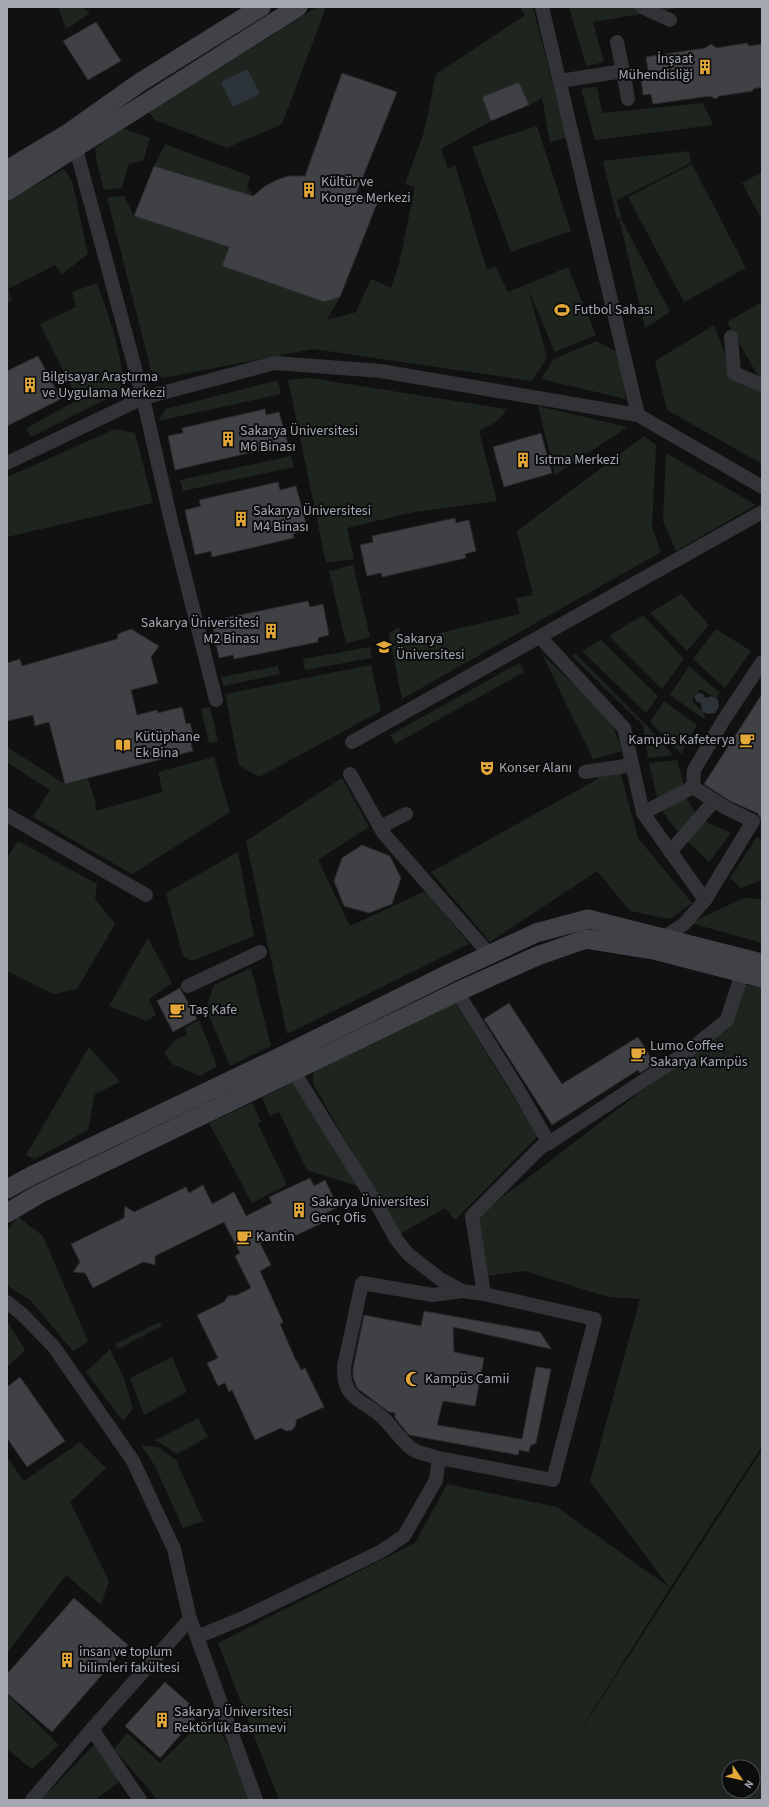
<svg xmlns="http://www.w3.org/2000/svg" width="769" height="1807" font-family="'Source Sans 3',sans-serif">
<rect width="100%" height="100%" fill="#111112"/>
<g fill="#1e251e" fill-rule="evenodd">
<polygon points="58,7 82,7 90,13 66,29"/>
<polygon points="317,7 323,7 325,10 282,124 227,148 155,120 149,112"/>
<polygon points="520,7 533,7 566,138 550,142 542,98 529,105 519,82 482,97 491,121 441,149 448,169 455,165 487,270 495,266 508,292 568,267 596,335 555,352 528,289 547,358 532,381 313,349 163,378 151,371 107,197 124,196 134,216 229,247 222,266 324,302 340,297 327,320 356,312 371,279 391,288 399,264 415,187 405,184 424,132 436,74 525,15"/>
<polygon points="569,7 683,7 593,22 604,62 586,66"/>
<polygon points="597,87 602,113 703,103 713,125 595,140 581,89"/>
<polygon points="537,126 571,231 511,252 472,147"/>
<polygon points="122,128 150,138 143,161 129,163 122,188 104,190 97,164 95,148"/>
<polygon points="165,144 250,176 247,188 253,196 154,166"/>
<polygon points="689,151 691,163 617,200 621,216 620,217 670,312 645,328 619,218 617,219 603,161"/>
<polygon points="692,164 746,268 684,302 628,197"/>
<polygon points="64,169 72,181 88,254 62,274 55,265 8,289 12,300 7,303 7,200"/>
<polygon points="762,172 762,220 742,183"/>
<path d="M97,283C104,303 133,378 118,393L31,437L26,428L78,400L40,324L76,307L72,292Z"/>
<polygon points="762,302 762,381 761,381 727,322"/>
<polygon points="714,325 734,378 762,392 762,464 667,410 655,361"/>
<polygon points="597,341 619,353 626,399 541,379 554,359"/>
<path d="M310,378L506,409C502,421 489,425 479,431L497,501L414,512L347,528L354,559L326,563L288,380Z"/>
<polygon points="278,380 281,394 158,421 166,409"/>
<polygon points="538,406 627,427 555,475"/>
<polygon points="115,429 135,433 153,503 7,537 7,477"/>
<polygon points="644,436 656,445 652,527 661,552 402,699 389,633 399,627 402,642 520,614 516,598 533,595 517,531"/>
<polygon points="666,453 756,505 676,551 663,521"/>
<polygon points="291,456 294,467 183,491 180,480"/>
<polygon points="353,565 370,637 346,643 329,571"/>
<polygon points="681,594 709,625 687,651 650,613"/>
<polygon points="643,615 684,659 662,689 609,636"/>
<polygon points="716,629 751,651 725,688 693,659"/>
<polygon points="601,640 658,696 646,713 582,651"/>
<polygon points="370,647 372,658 305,670 303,659"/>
<polygon points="575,653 645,724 673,755 648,758 643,725 572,656"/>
<polygon points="542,654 611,721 622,751 593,759"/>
<polygon points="519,663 524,672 395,744 390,735"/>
<polygon points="371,665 381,711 259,777 239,765 225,694"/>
<polygon points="278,666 280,674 223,686 221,677"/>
<polygon points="689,666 720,693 716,698 700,689 692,701 705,713 704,719 670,695"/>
<polygon points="664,701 697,725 681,754 650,722"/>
<polygon points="210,707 218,741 209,743 201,709"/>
<polygon points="7,747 65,784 88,779 95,801 96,811 163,792 158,772 214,757 230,812 132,874 33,817 50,790 7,762"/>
<polygon points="677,760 685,789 657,798 649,763"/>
<polygon points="619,767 638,838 692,903 670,919 630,911 597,871 490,942 431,872 598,779 596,772"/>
<polygon points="342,778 369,827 318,860 350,926 423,892 429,895 469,944 287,1034 246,841"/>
<polygon points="686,797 697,817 680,833 669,821 660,807"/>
<polygon points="704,821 731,833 709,862 688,842"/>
<polygon points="757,837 762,840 762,880 741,888 730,878"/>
<polygon points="18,841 97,884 95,899 115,924 77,989 53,994 7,971 7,858"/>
<polygon points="238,852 254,936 192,961 183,956 166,893"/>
<polygon points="744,898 762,899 762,943 690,923"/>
<polygon points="148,938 172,983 149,999 156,1015 146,1021 109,1006"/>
<polygon points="251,968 271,1046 230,1066 206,1008 214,985"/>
<path d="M742,984L762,988V1446L670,1588L561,1761L762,1450V1800H279L218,1643L415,1543L447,1484L557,1507L669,1587L590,1481L640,1299L608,1297L525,1271L485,1276L479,1215L723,1029ZM729,1767H753V1791H729Z"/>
<polygon points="455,1003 538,1136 455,1220 445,1208 400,1234 313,1084 313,1069"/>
<polygon points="199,1020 217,1066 200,1076 172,1064 164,1053 175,1040 187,1035 185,1028"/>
<polygon points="89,1047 120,1082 95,1094 88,1130 35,1159 26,1155"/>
<polygon points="297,1080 360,1187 307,1170 279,1112 270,1116 262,1098"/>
<polygon points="252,1103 261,1122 258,1124 287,1185 252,1203 209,1123"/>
<polygon points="18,1217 43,1236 88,1341 73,1351 31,1301 11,1288 7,1283 7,1230"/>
<polygon points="7,1321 25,1350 7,1367"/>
<polygon points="160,1322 162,1326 118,1349 115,1344"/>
<polygon points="110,1349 124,1378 133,1409 123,1421 86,1372"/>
<polygon points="172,1357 187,1392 144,1415 130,1378"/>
<polygon points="198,1418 208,1437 177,1454 161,1443 154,1441"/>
<polygon points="80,1442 106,1468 70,1502 109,1581 101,1605 66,1575 7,1653 7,1457 24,1481"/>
<polygon points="141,1445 158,1447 176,1460 203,1521 183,1528 155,1466"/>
<polygon points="7,1694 59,1745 32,1769 7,1749"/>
<polygon points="210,1714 234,1756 251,1800 158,1800 114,1749 127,1733 160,1763"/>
<polygon points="94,1745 122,1780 95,1800 41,1800"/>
</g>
<g fill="#2c343a">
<polygon points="247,69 260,94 233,107 221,82"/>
<polygon points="699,693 703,694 705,698 712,696 718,700 719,707 715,713 708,714 702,711 701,703 697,702 695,699 695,695"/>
</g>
<g fill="#404145" stroke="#2b2b2e">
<polygon points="96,22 121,61 88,80 63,41"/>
<polygon points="748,43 748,46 762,44 762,87 753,89 753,91 719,96 716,99 710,96 653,104 651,94 643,95 641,78 649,77 646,57 705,48 711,44 716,48"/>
<polygon points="342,73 397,92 356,194 378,201 340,297 324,302 222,266 229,247 134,216 154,166 253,196 265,186 279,179 289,176 305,176"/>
<polygon points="519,82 529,105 491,121 482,97"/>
<polygon points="38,356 61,399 7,426 7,371"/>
<polygon points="265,409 266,415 279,412 288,444 175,470 168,436 183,433 182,428"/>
<polygon points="541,433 552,473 504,487 493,447"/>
<polygon points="278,482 280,490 296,486 308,531 293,534 294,538 212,557 211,551 195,555 185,510 201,506 199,500"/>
<polygon points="455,518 456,523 469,520 476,551 465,554 466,558 382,577 381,573 367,576 360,545 373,542 372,536"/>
<polygon points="308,601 310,607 323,604 329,635 318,638 318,642 234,659 233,655 219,658 213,627 226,624 225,618"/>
<polygon points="131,629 159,646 151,657 158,683 131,690 137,715 157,710 158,713 182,707 186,724 190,723 194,738 190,739 193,751 65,784 49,722 35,726 33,715 7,721 7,663 20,659 22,666 117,639 118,634"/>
<polygon points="762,694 762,822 760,817 757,813 730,801 704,784"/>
<polygon points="362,845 390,856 401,878 392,904 369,913 344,906 334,881 342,858"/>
<polygon points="180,988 197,1019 173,1032 157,1001"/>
<polygon points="509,1003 562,1084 638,1037 653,1061 651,1066 640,1073 638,1070 552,1125 484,1019"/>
<polygon points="310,1178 314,1186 325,1180 338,1207 326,1213 329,1220 288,1239 285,1232 260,1243 271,1265 260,1271 283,1322 280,1324 296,1361 297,1361 301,1370 305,1368 324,1407 296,1420 296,1425 292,1430 286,1431 281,1428 255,1440 232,1390 229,1392 225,1383 218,1386 207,1363 218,1358 197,1315 224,1302 228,1296 237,1295 251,1288 235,1256 240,1253 224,1222 155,1256 155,1265 143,1262 93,1288 85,1273 73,1272 80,1262 71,1244 124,1218 125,1206 134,1212 186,1187 189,1193 203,1185 212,1204 234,1192 246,1216 272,1203 269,1197"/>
<polygon points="424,1311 540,1332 551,1349 453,1327 454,1352 484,1358 475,1406 443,1401 437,1425 522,1439 536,1367 551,1369 536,1443 530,1446 529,1452 519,1450 518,1455 409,1435 395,1418 395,1413 389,1412 357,1388 353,1377 353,1368 364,1315 421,1326"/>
<polygon points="20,1377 65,1441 27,1467 7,1438 7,1387"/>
<polygon points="74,1598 128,1645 52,1732 7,1693 7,1674"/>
<polygon points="165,1682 200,1713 160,1758 125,1726"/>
</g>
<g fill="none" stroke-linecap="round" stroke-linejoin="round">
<g stroke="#323337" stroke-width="14">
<polyline points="542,7 638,415"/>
<polyline points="642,7 670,20"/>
<polyline points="617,42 623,71"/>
<polyline points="560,81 623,71 628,99"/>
<polyline points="71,141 76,149 143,398 172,525 216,700"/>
<polyline points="731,337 734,373 762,385"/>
<polyline points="7,463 143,398 275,363 381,371 638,415 762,487"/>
<polyline points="540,637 624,728 643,813 705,900 684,924 663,938 660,943"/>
<polyline points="352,742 762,512"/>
<polyline points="585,772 632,765"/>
<polyline points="350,774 384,834 490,955"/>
<polyline points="643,813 693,787"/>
<polyline points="7,815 146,895"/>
<polyline points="380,827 406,814"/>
<polyline points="670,852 714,801"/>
<polyline points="705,900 753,821 726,808 693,787 694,770 723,721 762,662"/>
<polyline points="188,986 260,952"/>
<polyline points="294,1072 379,1208 396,1239 408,1254 440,1279 462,1291 484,1294 472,1216 542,1146 549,1143 516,1086 457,992"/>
<polyline points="549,1143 687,1052 727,1020 742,973"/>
<polyline points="7,1302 23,1315 54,1347 133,1461 174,1549 190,1619 92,1729 32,1800"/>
<polyline points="439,1458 553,1480 595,1319 484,1294"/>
<path d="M190,1619L197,1637L243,1618L380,1552L404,1536L436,1480L439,1458C431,1455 420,1454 412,1449C402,1442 392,1426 382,1417C363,1399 343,1401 344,1367L362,1283L433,1295L462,1291"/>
<polyline points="197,1637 256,1800"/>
<polyline points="92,1729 140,1800"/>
</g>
<g stroke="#414247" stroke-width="19">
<polyline points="7,170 67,134 139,83 261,7"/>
<polyline points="7,191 298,7"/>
<polyline points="7,1189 31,1176 288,1053 450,973 536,933 588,919 762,963"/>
<polyline points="7,1213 39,1194 457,992 537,956 586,939 654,950 762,978"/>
</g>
</g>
<defs>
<g id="building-bare" transform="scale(1.2)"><path d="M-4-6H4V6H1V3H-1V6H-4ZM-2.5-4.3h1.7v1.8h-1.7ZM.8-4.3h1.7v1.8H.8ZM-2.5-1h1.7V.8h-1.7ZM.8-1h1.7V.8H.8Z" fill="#e3a839" stroke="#0c0c0d" stroke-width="2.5" paint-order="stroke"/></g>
<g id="stadium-bare" transform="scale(1.2)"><path d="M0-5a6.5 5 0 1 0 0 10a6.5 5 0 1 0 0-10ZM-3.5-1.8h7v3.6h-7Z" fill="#e3a839" stroke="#0c0c0d" stroke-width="2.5" paint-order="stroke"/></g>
<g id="university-bare" transform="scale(1.2)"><path d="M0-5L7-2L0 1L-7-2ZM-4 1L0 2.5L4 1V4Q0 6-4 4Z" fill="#e3a839" stroke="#0c0c0d" stroke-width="2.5" paint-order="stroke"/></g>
<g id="cafe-bare" transform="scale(1.2)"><path d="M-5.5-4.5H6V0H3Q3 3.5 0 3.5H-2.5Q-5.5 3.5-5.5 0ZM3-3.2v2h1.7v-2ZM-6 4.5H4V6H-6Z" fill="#e3a839" stroke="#0c0c0d" stroke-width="2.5" paint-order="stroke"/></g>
<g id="library-bare" transform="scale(1.2)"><path d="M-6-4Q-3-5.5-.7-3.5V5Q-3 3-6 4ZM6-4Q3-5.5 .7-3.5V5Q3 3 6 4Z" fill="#e3a839" stroke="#0c0c0d" stroke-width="2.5" paint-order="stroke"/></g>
<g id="theatre-bare" transform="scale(1.2)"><path d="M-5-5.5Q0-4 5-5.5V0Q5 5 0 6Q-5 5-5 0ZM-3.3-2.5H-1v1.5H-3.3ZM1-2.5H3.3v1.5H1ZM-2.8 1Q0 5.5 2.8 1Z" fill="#e3a839" stroke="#0c0c0d" stroke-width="2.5" paint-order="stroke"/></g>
<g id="mosque-bare" transform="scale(1.2)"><path d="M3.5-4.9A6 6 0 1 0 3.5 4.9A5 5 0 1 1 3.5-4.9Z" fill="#e3a839" stroke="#0c0c0d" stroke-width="2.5" paint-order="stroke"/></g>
</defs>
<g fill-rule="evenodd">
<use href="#building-bare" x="705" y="67"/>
<use href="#building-bare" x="309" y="190"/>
<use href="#stadium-bare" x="562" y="310"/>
<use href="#building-bare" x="30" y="385"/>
<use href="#building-bare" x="228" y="439"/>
<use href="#building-bare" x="523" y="460"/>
<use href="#building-bare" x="241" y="519"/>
<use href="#building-bare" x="271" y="631"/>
<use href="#university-bare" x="384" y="647"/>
<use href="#cafe-bare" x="747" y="740"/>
<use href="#library-bare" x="123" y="745"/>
<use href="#theatre-bare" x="487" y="768"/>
<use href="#cafe-bare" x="177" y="1010"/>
<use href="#cafe-bare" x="638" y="1054"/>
<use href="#building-bare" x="299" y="1210"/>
<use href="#cafe-bare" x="244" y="1237"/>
<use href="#mosque-bare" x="413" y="1379"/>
<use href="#building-bare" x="67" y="1660"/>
<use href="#building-bare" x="162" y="1720"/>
</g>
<g text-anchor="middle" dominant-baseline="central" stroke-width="4" stroke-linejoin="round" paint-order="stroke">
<g font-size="14" fill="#a3a8b2" stroke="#0c0c0d" text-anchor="start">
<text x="693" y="59" text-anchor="end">İnşaat<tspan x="693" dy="16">Mühendisliği</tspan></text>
<text x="321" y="182">Kültür ve<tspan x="321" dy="16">Kongre Merkezi</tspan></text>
<text x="574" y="310">Futbol Sahası</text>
<text x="42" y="377">Bilgisayar Araştırma<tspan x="42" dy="16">ve Uygulama Merkezi</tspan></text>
<text x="240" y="431">Sakarya Üniversitesi<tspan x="240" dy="16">M6 Binası</tspan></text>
<text x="535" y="460">Isıtma Merkezi</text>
<text x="253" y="511">Sakarya Üniversitesi<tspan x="253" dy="16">M4 Binası</tspan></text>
<text x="259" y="623" text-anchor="end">Sakarya Üniversitesi<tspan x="259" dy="16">M2 Binası</tspan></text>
<text x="396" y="639">Sakarya<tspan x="396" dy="16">Üniversitesi</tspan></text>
<text x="135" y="737">Kütüphane<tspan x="135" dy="16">Ek Bina</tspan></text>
<text x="735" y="740" text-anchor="end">Kampüs Kafeterya</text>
<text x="499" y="768">Konser Alanı</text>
<text x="189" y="1010">Taş Kafe</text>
<text x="650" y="1046">Lumo Coffee<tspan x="650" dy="16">Sakarya Kampüs</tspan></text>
<text x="311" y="1202">Sakarya Üniversitesi<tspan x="311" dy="16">Genç Ofis</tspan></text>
<text x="256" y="1237">Kantin</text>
<text x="425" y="1379">Kampüs Camii</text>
<text x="79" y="1652">insan ve toplum<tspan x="79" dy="16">bilimleri fakültesi</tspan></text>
<text x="174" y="1712">Sakarya Üniversitesi<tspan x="174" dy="16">Rektörlük Basımevi</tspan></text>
</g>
</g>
<rect width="769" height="1807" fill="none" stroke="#a3a8b2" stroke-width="16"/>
<g transform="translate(741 1779) rotate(124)"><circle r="19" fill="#0c0c0d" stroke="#484a4f"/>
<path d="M0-3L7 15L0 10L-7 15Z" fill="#e3a839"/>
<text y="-6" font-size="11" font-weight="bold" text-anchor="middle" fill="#a3a8b2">N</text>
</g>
</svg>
